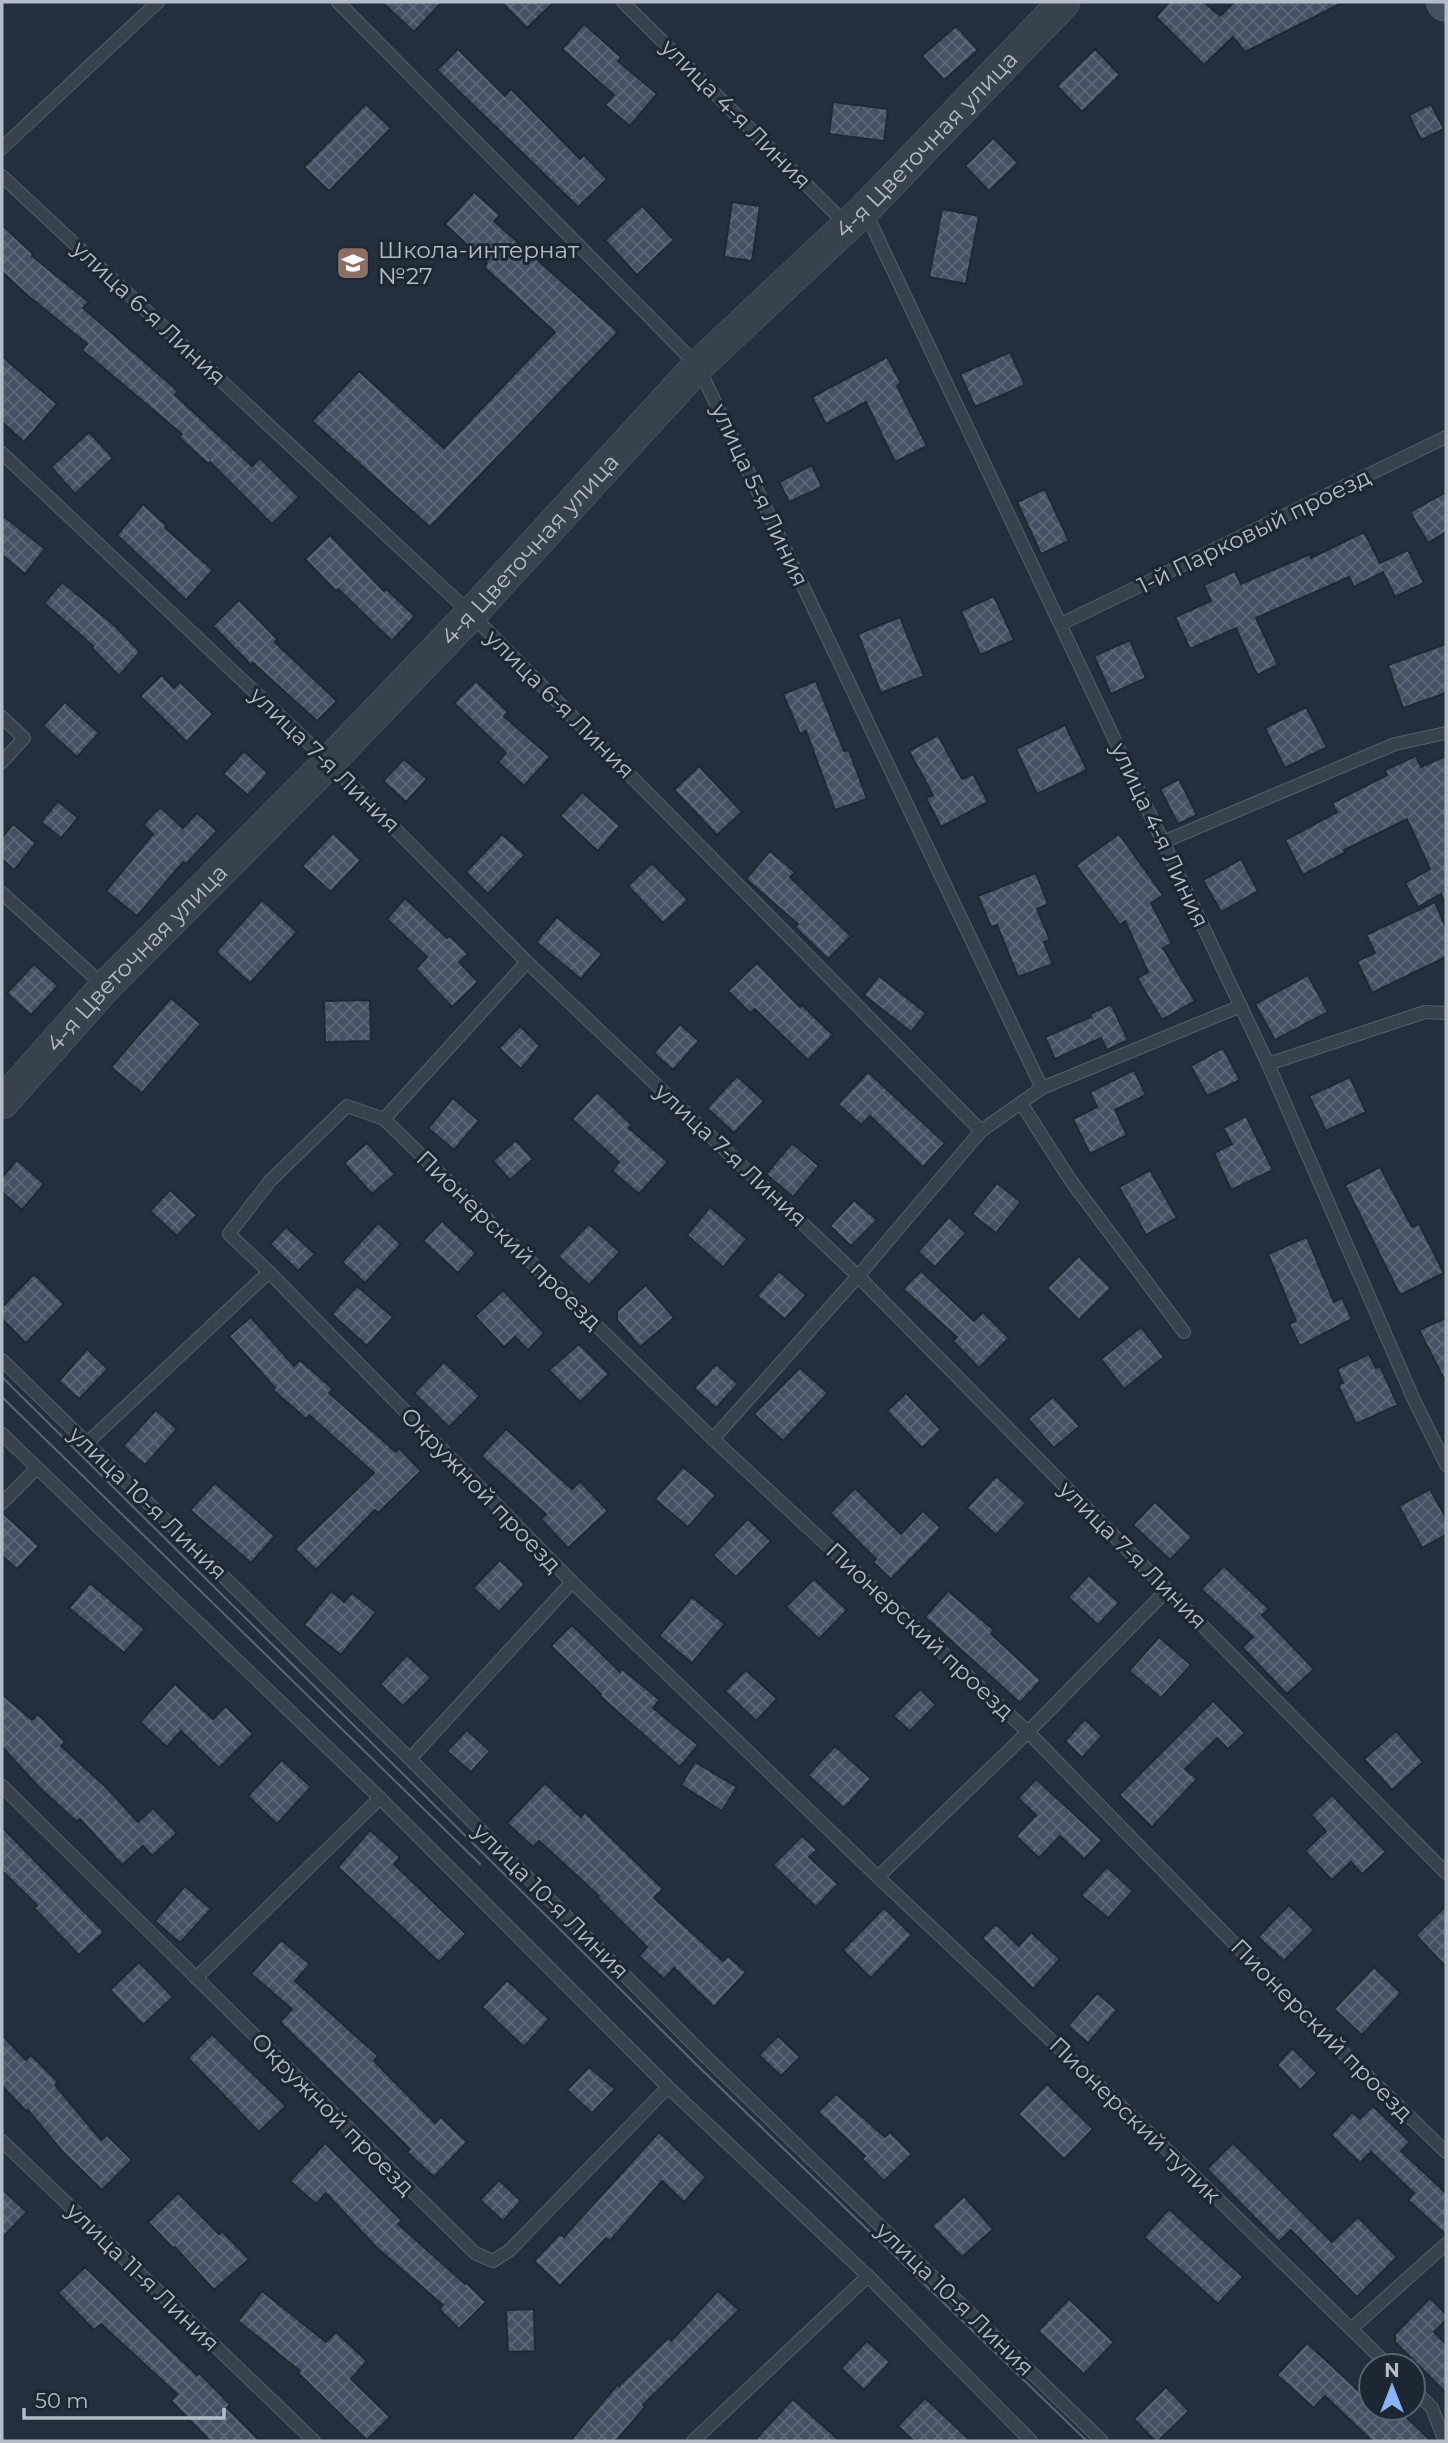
<svg xmlns="http://www.w3.org/2000/svg" width="1448" height="2443" font-family="Montserrat,sans-serif">
<defs>
<pattern id="building-cross-hatch" width="8" height="8" patternUnits="userSpaceOnUse" patternTransform="scale(1.75)"><rect width="8" height="8" fill="#455162"/><path d="M0 0l8 8M0 8l8-8" fill="none" stroke="#5d6877"/></pattern>
</defs>
<rect width="100%" height="100%" fill="#242f3e"/>
<g fill="url(#building-cross-hatch)" stroke="#1f2835" stroke-width="2">
<polygon points="382,2 442,2 414,32"/>
<polygon points="501,2 554,2 527,28"/>
<polygon points="1169,2 1204,2 1220,16 1234,2 1344,2 1245,52 1233,37 1204,65 1156,17"/>
<polygon points="584,24 621,57 618,61 657,94 630,126 605,105 614,95 562,49"/>
<polygon points="956,26 978,50 944,80 922,56"/>
<polygon points="458,49 505,96 511,89 580,159 584,155 607,179 578,207 437,70"/>
<polygon points="1095,49 1120,75 1082,112 1057,86"/>
<polygon points="833,102 888,109 884,141 829,134"/>
<polygon points="366,104 391,128 329,191 304,167"/>
<polygon points="1431,104 1444,129 1421,140 1409,115"/>
<polygon points="993,138 1018,163 989,191 965,166"/>
<polygon points="474,192 500,215 494,221 618,332 430,527 312,421 359,371 444,448 555,332 484,267 487,263 445,224"/>
<polygon points="732,202 760,206 752,261 724,257"/>
<polygon points="642,206 674,240 637,275 605,240"/>
<polygon points="942,209 979,216 966,284 929,277"/>
<polygon points="2,225 33,254 32,256 89,302 83,308 178,391 175,395 252,466 260,458 299,497 272,524 210,462 208,464 179,437 182,434 82,350 87,344 26,294 2,272"/>
<polygon points="1010,352 1025,385 975,407 960,374"/>
<polygon points="2,356 57,404 24,442 2,422"/>
<polygon points="887,357 901,383 897,386 927,446 895,462 866,402 826,424 812,397"/>
<polygon points="89,432 113,458 75,494 51,467"/>
<polygon points="812,465 822,487 789,502 779,482"/>
<polygon points="1045,489 1069,541 1041,554 1017,502"/>
<polygon points="1446,492 1446,532 1428,543 1410,512"/>
<polygon points="143,504 167,526 165,528 213,570 186,600 117,535"/>
<polygon points="2,515 45,549 25,574 2,555"/>
<polygon points="1364,532 1380,563 1408,550 1424,583 1395,597 1383,572 1354,587 1349,577 1256,618 1278,665 1257,675 1236,628 1190,649 1175,617 1211,601 1204,585 1235,571 1241,584 1310,554 1311,558"/>
<polygon points="330,535 384,591 386,589 415,616 392,641 338,589 336,591 305,559"/>
<polygon points="62,582 115,626 140,652 119,676 92,648 93,646 44,603"/>
<polygon points="994,596 1014,640 980,655 961,611"/>
<polygon points="239,600 277,639 275,642 337,701 317,721 253,663 251,665 213,626"/>
<polygon points="900,617 924,676 881,693 858,634"/>
<polygon points="1130,640 1146,678 1111,694 1094,656"/>
<polygon points="1446,644 1446,693 1403,708 1388,665"/>
<polygon points="162,675 174,688 180,682 213,714 187,742 140,696"/>
<polygon points="476,681 508,712 504,716 550,757 524,786 498,762 506,753 454,703"/>
<polygon points="816,681 844,751 849,750 867,799 835,810 806,731 800,734 783,694"/>
<polygon points="65,702 99,733 77,757 43,726"/>
<polygon points="1306,707 1327,747 1285,768 1265,728"/>
<polygon points="1065,725 1087,770 1037,794 1016,749"/>
<polygon points="938,735 962,779 973,774 988,802 941,827 926,798 933,795 909,751"/>
<polygon points="244,751 268,773 248,795 223,774"/>
<polygon points="1416,756 1421,767 1446,756 1446,905 1441,894 1418,907 1405,883 1430,869 1407,819 1344,850 1346,852 1303,875 1285,840 1337,812 1332,803 1387,775 1385,770"/>
<polygon points="404,759 427,779 406,802 383,781"/>
<polygon points="699,766 742,812 717,835 674,790"/>
<polygon points="1179,779 1197,815 1178,824 1160,789"/>
<polygon points="582,792 620,826 598,851 560,816"/>
<polygon points="58,801 78,818 61,838 41,822"/>
<polygon points="160,807 183,828 197,813 217,831 186,864 183,862 137,916 106,891 153,834 143,825"/>
<polygon points="13,824 36,843 14,870 2,859 2,838"/>
<polygon points="333,833 361,860 331,892 302,866"/>
<polygon points="502,834 525,855 488,894 466,872"/>
<polygon points="1119,834 1163,895 1151,903 1172,943 1163,948 1195,1001 1162,1020 1137,978 1148,972 1125,921 1120,925 1076,865"/>
<polygon points="770,851 795,872 790,877 851,936 828,959 795,927 798,924 746,879"/>
<polygon points="1241,859 1258,891 1221,912 1203,880"/>
<polygon points="652,863 688,900 663,923 628,886"/>
<polygon points="1036,873 1048,904 1037,909 1050,940 1044,942 1053,964 1018,977 997,925 991,927 978,896"/>
<polygon points="405,898 447,938 450,936 468,954 459,962 478,982 452,1007 416,969 427,957 387,919"/>
<polygon points="262,900 297,932 250,983 216,952"/>
<polygon points="1435,902 1446,928 1446,957 1372,993 1357,961 1375,953 1366,935"/>
<polygon points="557,917 602,954 581,979 536,942"/>
<polygon points="757,963 800,1007 802,1005 833,1035 808,1060 755,1009 750,1013 728,991"/>
<polygon points="34,964 58,986 31,1015 7,993"/>
<polygon points="1308,975 1328,1012 1275,1040 1255,1004"/>
<polygon points="879,976 926,1013 911,1032 864,995"/>
<polygon points="171,998 201,1024 142,1093 111,1067"/>
<polygon points="370,1000 371,1041 325,1042 324,1001"/>
<polygon points="1111,1004 1128,1040 1107,1050 1101,1038 1055,1059 1045,1037 1091,1017 1090,1014"/>
<polygon points="680,1024 699,1041 673,1070 654,1053"/>
<polygon points="520,1026 540,1046 521,1069 499,1048"/>
<polygon points="1223,1048 1240,1080 1207,1096 1191,1066"/>
<polygon points="1134,1070 1146,1095 1115,1110 1127,1135 1090,1154 1073,1119 1097,1107 1090,1092"/>
<polygon points="868,1072 945,1143 923,1167 870,1116 861,1125 838,1104"/>
<polygon points="737,1076 764,1101 734,1133 707,1108"/>
<polygon points="1350,1077 1366,1112 1326,1131 1309,1096"/>
<polygon points="597,1092 632,1125 629,1128 668,1162 639,1194 612,1171 619,1162 572,1119"/>
<polygon points="453,1098 479,1121 454,1150 428,1128"/>
<polygon points="1246,1116 1273,1170 1231,1190 1214,1153 1232,1144 1223,1128"/>
<polygon points="516,1140 533,1159 510,1180 493,1161"/>
<polygon points="367,1143 395,1174 372,1194 344,1163"/>
<polygon points="792,1143 819,1166 793,1197 766,1174"/>
<polygon points="17,1160 44,1184 22,1210 2,1192 2,1177"/>
<polygon points="1380,1167 1412,1227 1419,1224 1444,1273 1400,1295 1345,1185"/>
<polygon points="1150,1170 1177,1218 1146,1235 1119,1187"/>
<polygon points="997,1183 1021,1202 996,1233 972,1214"/>
<polygon points="170,1190 197,1215 177,1236 150,1211"/>
<polygon points="854,1200 877,1220 851,1246 830,1226"/>
<polygon points="710,1207 747,1239 723,1267 687,1235"/>
<polygon points="949,1217 966,1233 935,1267 918,1252"/>
<polygon points="442,1221 476,1253 458,1273 423,1241"/>
<polygon points="378,1223 401,1244 365,1283 342,1262"/>
<polygon points="589,1224 620,1252 589,1285 558,1256"/>
<polygon points="286,1227 315,1254 298,1271 270,1244"/>
<polygon points="1307,1237 1334,1302 1342,1298 1352,1319 1300,1346 1289,1324 1296,1321 1268,1254"/>
<polygon points="1079,1256 1111,1288 1079,1320 1047,1288"/>
<polygon points="779,1271 806,1295 785,1319 757,1296"/>
<polygon points="921,1271 974,1321 983,1312 1009,1338 979,1368 953,1341 957,1337 903,1289"/>
<polygon points="34,1274 64,1304 26,1343 2,1319 2,1307"/>
<polygon points="646,1285 674,1318 640,1347 617,1320 617,1311"/>
<polygon points="357,1286 393,1317 367,1346 332,1314"/>
<polygon points="503,1290 544,1333 528,1350 515,1337 504,1347 475,1316"/>
<polygon points="251,1317 294,1366 300,1360 333,1389 329,1393 396,1452 399,1448 421,1471 378,1513 375,1510 316,1570 295,1549 374,1473 309,1415 306,1419 273,1390 275,1388 229,1336"/>
<polygon points="1446,1318 1446,1383 1419,1330"/>
<polygon points="1141,1327 1164,1357 1124,1389 1101,1359"/>
<polygon points="579,1344 609,1374 580,1402 549,1370"/>
<polygon points="87,1349 108,1369 79,1399 59,1381"/>
<polygon points="1369,1354 1376,1368 1380,1366 1398,1405 1356,1424 1338,1385 1343,1383 1337,1369"/>
<polygon points="444,1362 480,1396 449,1427 414,1393"/>
<polygon points="716,1364 738,1384 716,1408 694,1388"/>
<polygon points="800,1368 828,1393 783,1441 754,1414"/>
<polygon points="906,1393 941,1430 922,1448 887,1411"/>
<polygon points="1053,1397 1080,1426 1054,1448 1028,1419"/>
<polygon points="156,1410 177,1429 145,1465 123,1446"/>
<polygon points="506,1429 572,1489 580,1481 608,1511 568,1548 541,1519 546,1514 481,1456"/>
<polygon points="683,1467 716,1495 688,1527 655,1499"/>
<polygon points="996,1476 1026,1503 996,1535 967,1508"/>
<polygon points="215,1483 275,1536 251,1563 190,1510"/>
<polygon points="855,1488 901,1534 923,1511 941,1528 891,1579 873,1562 876,1559 830,1513"/>
<polygon points="1430,1489 1446,1518 1446,1535 1422,1548 1399,1506"/>
<polygon points="1155,1502 1192,1537 1170,1560 1133,1525"/>
<polygon points="2,1512 39,1546 17,1569 2,1556"/>
<polygon points="748,1519 771,1541 736,1577 713,1555"/>
<polygon points="500,1560 525,1584 499,1612 473,1588"/>
<polygon points="1224,1566 1269,1609 1262,1615 1314,1669 1287,1694 1242,1647 1253,1637 1201,1589"/>
<polygon points="1089,1575 1119,1603 1098,1625 1068,1597"/>
<polygon points="814,1579 847,1610 819,1639 786,1607"/>
<polygon points="90,1583 145,1629 124,1653 69,1608"/>
<polygon points="331,1591 344,1602 352,1593 376,1612 341,1655 304,1625"/>
<polygon points="948,1591 994,1630 991,1634 1041,1680 1020,1703 925,1617"/>
<polygon points="692,1597 725,1624 692,1663 659,1636"/>
<polygon points="572,1625 620,1672 622,1669 660,1700 653,1708 698,1745 680,1767 600,1696 601,1694 551,1646"/>
<polygon points="1159,1637 1191,1665 1161,1698 1129,1671"/>
<polygon points="407,1655 431,1678 403,1706 380,1684"/>
<polygon points="746,1670 777,1699 756,1721 725,1691"/>
<polygon points="175,1684 213,1719 226,1706 253,1734 219,1768 181,1731 167,1747 140,1722"/>
<polygon points="920,1689 936,1705 910,1731 893,1716"/>
<polygon points="2,1694 32,1720 38,1714 65,1742 61,1746 106,1787 138,1822 153,1808 177,1833 152,1856 143,1846 122,1865 80,1819 77,1822 39,1787 2,1747"/>
<polygon points="1213,1701 1245,1733 1228,1749 1217,1738 1185,1769 1197,1779 1152,1827 1119,1795"/>
<polygon points="1085,1719 1102,1736 1082,1758 1065,1741"/>
<polygon points="467,1730 490,1751 471,1772 447,1751"/>
<polygon points="1396,1731 1423,1762 1392,1790 1364,1759"/>
<polygon points="835,1746 871,1779 844,1808 808,1775"/>
<polygon points="282,1760 311,1787 277,1824 248,1796"/>
<polygon points="695,1762 737,1787 722,1811 681,1785"/>
<polygon points="1036,1779 1102,1840 1084,1859 1060,1836 1039,1858 1016,1836 1036,1815 1018,1798"/>
<polygon points="545,1783 581,1817 585,1812 663,1889 654,1898 723,1961 728,1956 746,1972 714,2007 674,1968 664,1979 639,1956 647,1947 597,1897 599,1896 539,1841 533,1847 507,1823"/>
<polygon points="1332,1795 1386,1852 1362,1874 1351,1862 1332,1880 1305,1851 1326,1831 1311,1815"/>
<polygon points="2,1827 104,1932 79,1955 34,1908 37,1905 2,1871"/>
<polygon points="370,1830 400,1857 394,1864 466,1934 439,1962 338,1867"/>
<polygon points="802,1836 817,1850 809,1857 838,1884 816,1907 773,1865"/>
<polygon points="1107,1867 1133,1891 1108,1918 1081,1895"/>
<polygon points="185,1886 211,1909 180,1943 155,1921"/>
<polygon points="1289,1905 1314,1930 1284,1961 1258,1937"/>
<polygon points="1446,1906 1446,1967 1416,1935"/>
<polygon points="884,1908 912,1935 871,1978 843,1950"/>
<polygon points="996,1924 1019,1946 1031,1932 1060,1959 1033,1989 982,1938"/>
<polygon points="281,1940 310,1964 295,1981 378,2056 374,2061 435,2123 441,2117 467,2142 434,2177 407,2152 410,2149 280,2022 292,2009 251,1974"/>
<polygon points="139,1962 173,1997 143,2025 110,1990"/>
<polygon points="1374,1967 1401,1993 1362,2035 1334,2009"/>
<polygon points="507,1980 549,2019 524,2047 482,2007"/>
<polygon points="1097,1993 1117,2010 1088,2043 1068,2026"/>
<polygon points="212,2034 286,2106 259,2132 188,2058"/>
<polygon points="2,2035 26,2060 31,2055 58,2082 55,2085 101,2140 107,2135 132,2160 102,2190 62,2151 28,2110 27,2112 2,2086"/>
<polygon points="778,2036 800,2057 781,2076 759,2055"/>
<polygon points="1292,2048 1317,2073 1300,2090 1277,2065"/>
<polygon points="589,2067 615,2089 592,2113 567,2090"/>
<polygon points="1047,2084 1093,2129 1064,2159 1018,2114"/>
<polygon points="836,2094 885,2137 890,2132 912,2154 884,2181 862,2159 865,2156 818,2112"/>
<polygon points="1373,2106 1410,2142 1401,2151 1446,2193 1446,2235 1408,2200 1414,2193 1371,2152 1360,2163 1331,2135 1352,2112 1360,2119"/>
<polygon points="659,2132 706,2177 684,2202 662,2181 610,2241 606,2238 560,2286 534,2261 560,2234 564,2237"/>
<polygon points="325,2143 402,2221 398,2224 465,2284 466,2282 486,2302 459,2329 439,2309 443,2305 376,2247 326,2193 316,2204 290,2181"/>
<polygon points="1233,2143 1332,2242 1358,2217 1397,2257 1357,2297 1291,2230 1279,2242 1207,2169"/>
<polygon points="499,2180 521,2201 503,2221 480,2200"/>
<polygon points="2,2189 27,2212 2,2238"/>
<polygon points="178,2193 219,2234 222,2231 249,2259 214,2290 175,2247 173,2248 148,2222"/>
<polygon points="964,2196 993,2229 962,2257 932,2226"/>
<polygon points="1169,2209 1243,2277 1218,2304 1144,2237"/>
<polygon points="85,2267 197,2375 199,2373 230,2404 227,2408 260,2441 210,2441 171,2401 177,2394 101,2324 94,2330 58,2293"/>
<polygon points="262,2291 326,2342 336,2332 367,2361 351,2379 390,2417 367,2440 298,2373 300,2371 238,2321"/>
<polygon points="718,2291 739,2310 643,2405 645,2407 616,2441 570,2441 618,2384 619,2386 668,2338 671,2341"/>
<polygon points="1430,2298 1446,2314 1446,2320 1434,2332 1446,2344 1446,2393 1395,2342 1395,2334"/>
<polygon points="1069,2299 1114,2342 1084,2374 1038,2331"/>
<polygon points="534,2309 535,2351 508,2352 506,2310"/>
<polygon points="867,2341 890,2362 864,2390 841,2368"/>
<polygon points="1307,2343 1371,2402 1371,2408 1397,2408 1431,2441 1372,2441 1325,2396 1314,2408 1277,2375"/>
<polygon points="1166,2387 1189,2411 1158,2441 1155,2441 1134,2419"/>
<polygon points="925,2398 971,2441 914,2441 898,2426"/>
<polygon points="793,2399 840,2441 754,2441"/>
</g>
<g fill="none" stroke-linecap="round" stroke-linejoin="round">
<g stroke="#565f6c" stroke-width="14">
<g id="service">
<polyline points="338,2 698,366 1042,1088"/>
<polyline points="623,2 846,224"/>
<polyline points="2,148 158,2"/>
<polyline points="2,176 471,614 981,1131"/>
<polyline points="865,211 1268,1064 1414,1400 1446,1465"/>
<polyline points="2,453 329,762 527,962 858,1276 1446,1873"/>
<polyline points="1061,624 1446,437"/>
<polyline points="2,717 24,738 2,762"/>
<polyline points="1163,842 1395,744 1446,733"/>
<polyline points="2,893 105,987"/>
<polyline points="1268,1064 1425,1012 1446,1013"/>
<polyline points="1021,1103 1071,1181 1184,1332"/>
<polyline points="384,1119 713,1439 1028,1732 1295,2006 1446,2152"/>
<polyline points="269,1272 229,1234 270,1181 347,1106 384,1119 527,962"/>
<polyline points="2,1360 410,1759 704,2055 1102,2441"/>
<polyline points="2,1434 380,1798 668,2087 868,2276 1031,2441"/>
<polyline points="713,1439 858,1276 981,1131 1042,1088 1241,1006"/>
<polyline points="87,1443 269,1272 572,1582 878,1877 1181,2163 1389,2366"/>
<polyline points="2,1503 36,1469"/>
<polyline points="410,1759 572,1582"/>
<polyline points="2,1786 475,2253 493,2261 510,2250 668,2087"/>
<polyline points="878,1877 1028,1732 1167,1590"/>
<polyline points="196,1978 380,1798"/>
<polyline points="2,2141 314,2441"/>
<polyline points="1351,2329 1446,2244"/>
<polyline points="1413,2389 1432,2408 1445,2441"/>
<polyline points="693,2441 868,2276"/>
</g>
</g>
<g stroke="#565f6c" stroke-width="33">
<g id="tertiary">
<path id="s1" d="M2,1103L105,987L329,762L471,614L698,366L865,209L1064,2"/>
</g>
</g>
<g stroke="#565f6c" stroke-width="38">
<polyline id="secondary" points="1445,2 1446,3"/>
</g>
<use href="#service" stroke="#38414e" stroke-width="12"/>
<use href="#tertiary" stroke="#38414e" stroke-width="32"/>
<use href="#secondary" stroke="#465061" stroke-width="37"/>
<g stroke="#5a6575" stroke-width="2">
<polyline points="2,1377 702,2070 1087,2441"/>
<polyline points="2,1397 480,1864"/>
</g>
</g>
<defs>
<g id="school-square" transform="scale(1.75)"><rect x="-9" y="-9" width="18" height="18" rx="4" fill="#8d6e63" stroke="#1d2633"/><path d="M0-5L7-2L0 1L-7-2ZM-4 1L0 2.5L4 1V4Q0 6-4 4Z" fill="#fff"/></g>
</defs>
<g fill-rule="evenodd">
<use href="#school-square" x="353" y="263"/>
</g>
<g text-anchor="middle" dominant-baseline="central" stroke-width="6" stroke-linejoin="round" paint-order="stroke">
<g font-size="23" fill="#b4bcc9" stroke="#1d2633">
<text transform="translate(736 114) rotate(45)">улица 4-я Линия</text>
<text stroke="none"><textPath href="#s1" startOffset="1332">4-я Цветочная улица</textPath></text>
<text transform="translate(149 313) rotate(43)">улица 6-я Линия</text>
<text transform="translate(760 495) rotate(65)">улица 5-я Линия</text>
<text transform="translate(1254 531) rotate(-26)">1-й Парковый проезд</text>
<text stroke="none"><textPath href="#s1" startOffset="765">4-я Цветочная улица</textPath></text>
<text transform="translate(560 704) rotate(45)">улица 6-я Линия</text>
<text transform="translate(325 760) rotate(44)">улица 7-я Линия</text>
<text transform="translate(1160 835) rotate(65)">улица 4-я Линия</text>
<text stroke="none"><textPath href="#s1" startOffset="198">4-я Цветочная улица</textPath></text>
<text transform="translate(731 1155) rotate(43)">улица 7-я Линия</text>
<text transform="translate(509 1240) rotate(44)">Пионерский проезд</text>
<text transform="translate(481 1490) rotate(46)">Окружной проезд</text>
<text transform="translate(148 1503) rotate(44)">улица 10-я Линия</text>
<text transform="translate(1133 1555) rotate(45)">улица 7-я Линия</text>
<text transform="translate(920 1631) rotate(43)">Пионерский проезд</text>
<text transform="translate(551 1901) rotate(45)">улица 10-я Линия</text>
<text transform="translate(1322 2030) rotate(45)">Пионерский проезд</text>
<text transform="translate(333 2114) rotate(45)">Окружной проезд</text>
<text transform="translate(1135 2120) rotate(44)">Пионерский тупик</text>
<text transform="translate(143 2277) rotate(44)">улица 11-я Линия</text>
<text transform="translate(955 2299) rotate(44)">улица 10-я Линия</text>
</g>
<g font-size="23" fill="#b4bcc9" stroke="#1d2633" text-anchor="start">
<text x="378" y="250">Школа-интернат<tspan x="378" dy="26">№27</tspan></text>
</g>
</g>
<rect width="1448" height="2443" fill="none" stroke="#b4bcc9" stroke-width="7"/>
<g transform="translate(1392 2387)"><circle r="33" fill="#1d2633" stroke="#59626f" stroke-width="2"/>
<path d="M0-5L12 26L0 18L-12 26Z" fill="#8ab4f8"/>
<text y="-10" font-size="19" font-weight="bold" text-anchor="middle" fill="#b4bcc9">N</text>
</g>
<path d="M24 2408v10h200v-10" fill="none" stroke="#b4bcc9" stroke-width="3.5"/>
<text x="35" y="2408" font-size="21" fill="#b4bcc9" stroke="#1d2633" stroke-width="5" paint-order="stroke">50 m</text>
</svg>
